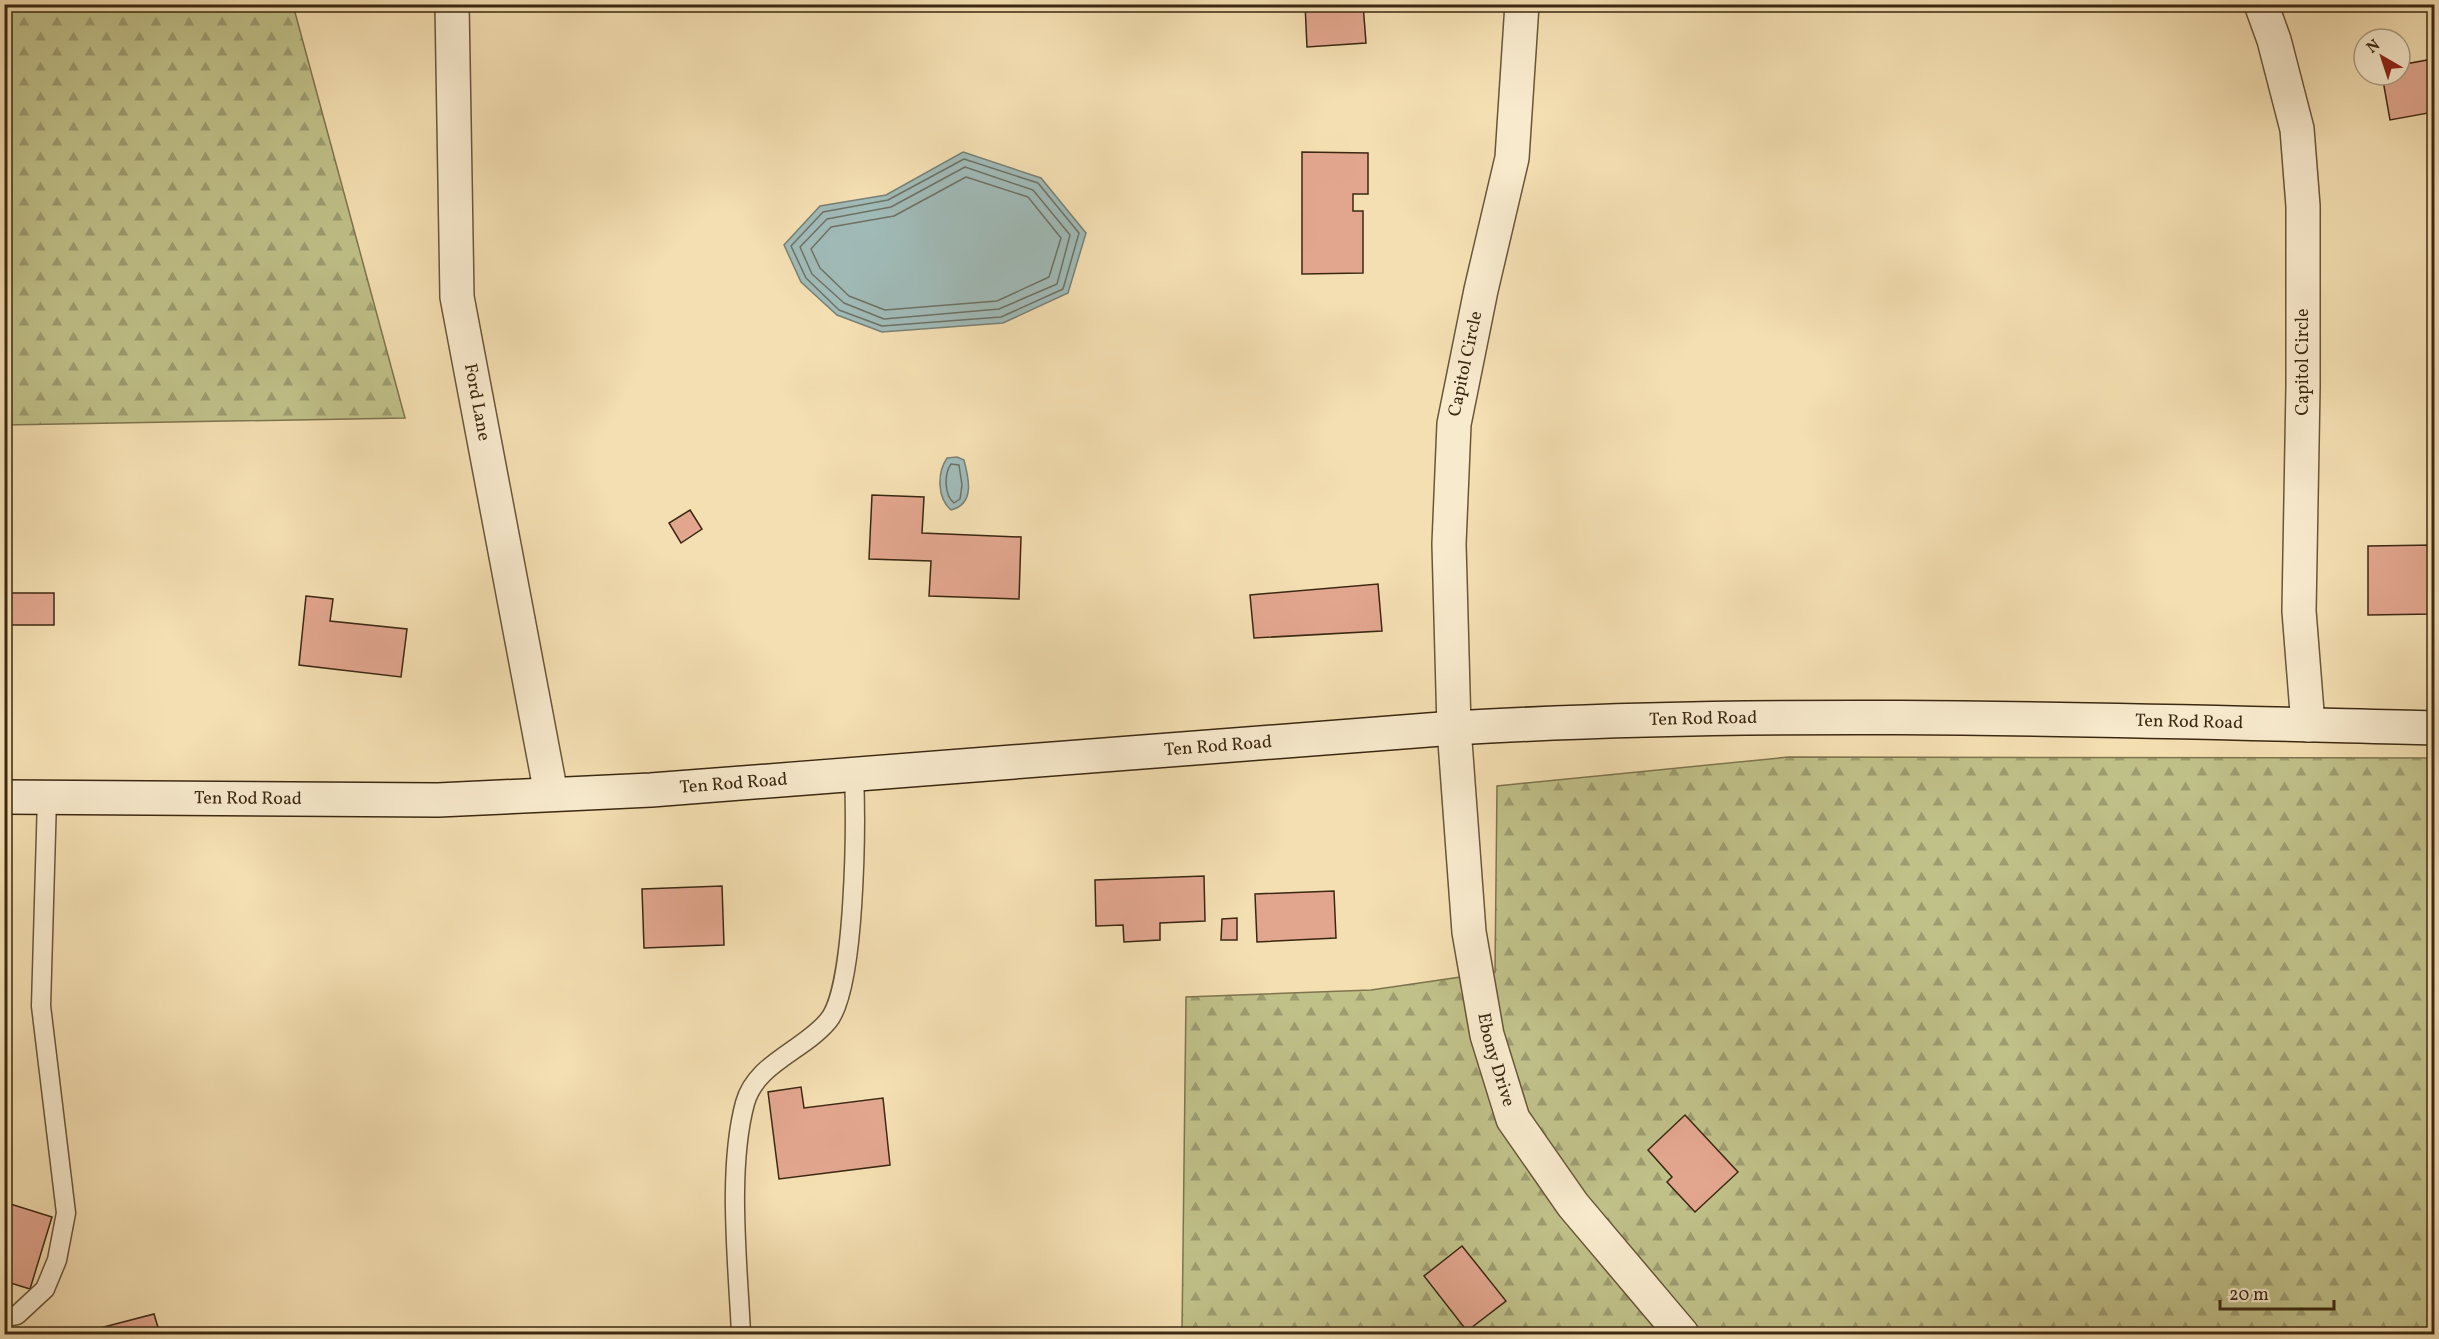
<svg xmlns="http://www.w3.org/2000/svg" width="2439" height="1339" font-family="Vollkorn,serif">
<defs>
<pattern id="forest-firs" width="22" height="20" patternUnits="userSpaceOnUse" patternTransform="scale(1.5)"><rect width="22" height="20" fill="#c0c089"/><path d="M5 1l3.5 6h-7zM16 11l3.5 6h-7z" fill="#9d9c6f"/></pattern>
</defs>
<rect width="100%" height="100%" fill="#f4dfb2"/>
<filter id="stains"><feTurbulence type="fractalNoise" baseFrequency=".00333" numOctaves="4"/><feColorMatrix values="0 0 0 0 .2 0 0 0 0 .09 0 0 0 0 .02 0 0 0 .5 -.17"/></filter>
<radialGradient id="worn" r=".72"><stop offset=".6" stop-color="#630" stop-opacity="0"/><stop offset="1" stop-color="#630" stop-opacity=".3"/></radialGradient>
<g fill="url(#forest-firs)" stroke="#7e744d" stroke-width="1.5">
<polygon points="4,5 293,5 405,418 5,425"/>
<polygon points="1789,757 2434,758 2434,1334 1182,1334 1186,997 1371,990 1495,972 1497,786"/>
</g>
<g fill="#a0bab7" stroke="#788075" stroke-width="1.5">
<polygon points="963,152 1041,178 1086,233 1068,293 1003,323 882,332 837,315 801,282 784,245 820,206 886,195"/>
<path d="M957,457L964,460C969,479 975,504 951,510C937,498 937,473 947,458Z"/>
</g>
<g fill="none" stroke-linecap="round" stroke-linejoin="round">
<g stroke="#6e7164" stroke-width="1.5">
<polygon points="964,159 1038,183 1079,233 1063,289 1001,317 882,326 839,310 806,278 791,246 823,212 888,200"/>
<polygon points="965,167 1033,190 1070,235 1057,284 999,309 884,319 844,303 812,274 800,247 827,219 891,207"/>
<polygon points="966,177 1028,197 1061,238 1049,277 997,301 885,310 849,296 820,268 811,249 831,227 894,216"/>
<path d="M951,464L959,465L962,485L960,499L954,503C944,495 944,474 951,464Z"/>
</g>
</g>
<g fill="#e2a68e" stroke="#3b2811" stroke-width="1.5">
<polygon points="1305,4 1363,4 1366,43 1307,47"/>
<polygon points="2433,59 2434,112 2390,120 2382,75 2400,75 2400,65"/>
<polygon points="1302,152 1368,153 1368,194 1353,194 1353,211 1363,211 1363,273 1302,274"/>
<polygon points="872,495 924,497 922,533 1021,537 1019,599 929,596 931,561 869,559"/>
<polygon points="690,510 702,529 681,543 669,523"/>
<polygon points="2434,545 2434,614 2368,615 2368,546"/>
<polygon points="1378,584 1382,631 1254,638 1250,595"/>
<rect x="11" y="593" width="43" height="32"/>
<polygon points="306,596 333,599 330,621 407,629 401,677 299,665"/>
<polygon points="1204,876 1205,921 1160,923 1160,940 1124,942 1123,925 1096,926 1095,880"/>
<polygon points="722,886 724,945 644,948 642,889"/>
<polygon points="1334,891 1336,938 1257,942 1255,894"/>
<polygon points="1237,918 1237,940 1221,940 1222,919"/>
<polygon points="801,1087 804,1108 883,1098 890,1165 779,1179 768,1092"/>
<polygon points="1685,1115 1738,1172 1695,1212 1667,1182 1672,1177 1648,1150"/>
<polygon points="4,1202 52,1217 30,1289 4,1281"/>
<polygon points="1462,1246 1506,1301 1467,1331 1424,1276"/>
<polygon points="154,1314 160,1334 77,1334"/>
</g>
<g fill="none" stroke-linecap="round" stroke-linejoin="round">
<g stroke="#695639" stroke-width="21">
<g id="lane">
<polyline points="4,1317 17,1315 45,1289 57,1260 66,1213 41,1006 47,798"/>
<path d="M741,1334C738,1265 727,1170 745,1103C756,1063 803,1051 828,1021C856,989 856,821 854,774"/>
</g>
</g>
<g stroke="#695639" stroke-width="36">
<g id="street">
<path id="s1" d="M452,4L457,297L551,794"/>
<path id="s2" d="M1522,4L1512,158L1481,290L1454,424L1449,544L1454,728L1469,932L1487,1035L1513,1119L1573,1205L1682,1334"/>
<polyline points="2261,4 2274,40 2297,129 2303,206 2303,387 2299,611 2308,725"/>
</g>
</g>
<g stroke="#3b2811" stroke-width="36">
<g id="secondary">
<path id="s3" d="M4,797L438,800L651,790L1454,728C1780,709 2108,720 2434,728"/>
</g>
</g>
<use href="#lane" stroke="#f8eacd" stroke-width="18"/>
<use href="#street" stroke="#f8eacd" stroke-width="33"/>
<use href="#secondary" stroke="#f8eacd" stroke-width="33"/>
</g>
<g text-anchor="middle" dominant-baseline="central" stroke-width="6" stroke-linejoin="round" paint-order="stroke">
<g font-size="18" fill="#3b2811" stroke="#f8eacd">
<text transform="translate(2303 362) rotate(-90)">Capitol Circle</text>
<text transform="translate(1466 364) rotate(-78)">Capitol Circle</text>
<text stroke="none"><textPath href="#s1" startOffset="400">Ford Lane</textPath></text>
<text stroke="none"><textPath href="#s3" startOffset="1702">Ten Rod Road</textPath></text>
<text stroke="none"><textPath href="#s3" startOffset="2188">Ten Rod Road</textPath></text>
<text stroke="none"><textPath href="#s3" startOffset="1216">Ten Rod Road</textPath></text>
<text stroke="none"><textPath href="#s3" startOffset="730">Ten Rod Road</textPath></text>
<text stroke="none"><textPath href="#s3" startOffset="244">Ten Rod Road</textPath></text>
<text stroke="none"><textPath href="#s2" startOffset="1066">Ebony Drive</textPath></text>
</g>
</g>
<rect width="2439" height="1339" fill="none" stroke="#f4dfb2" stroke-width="24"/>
<rect x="6" y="6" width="2427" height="1327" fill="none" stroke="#3b2811" stroke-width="3"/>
<rect x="12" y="12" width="2415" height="1315" fill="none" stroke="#3b2811" stroke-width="1.5"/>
<g transform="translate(2382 57) rotate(321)"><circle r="28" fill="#f8eacd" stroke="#ac9c82" stroke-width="1.5"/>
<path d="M0-4.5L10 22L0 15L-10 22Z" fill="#8f2418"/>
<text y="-9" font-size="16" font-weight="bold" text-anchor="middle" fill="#3b2811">N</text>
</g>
<path d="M2220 1300v9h114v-9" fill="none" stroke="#3b2811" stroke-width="3"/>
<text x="2229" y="1300" font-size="18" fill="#3b2811" stroke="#f8eacd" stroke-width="4.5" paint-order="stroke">20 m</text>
<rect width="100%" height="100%" filter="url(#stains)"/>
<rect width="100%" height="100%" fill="url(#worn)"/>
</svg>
